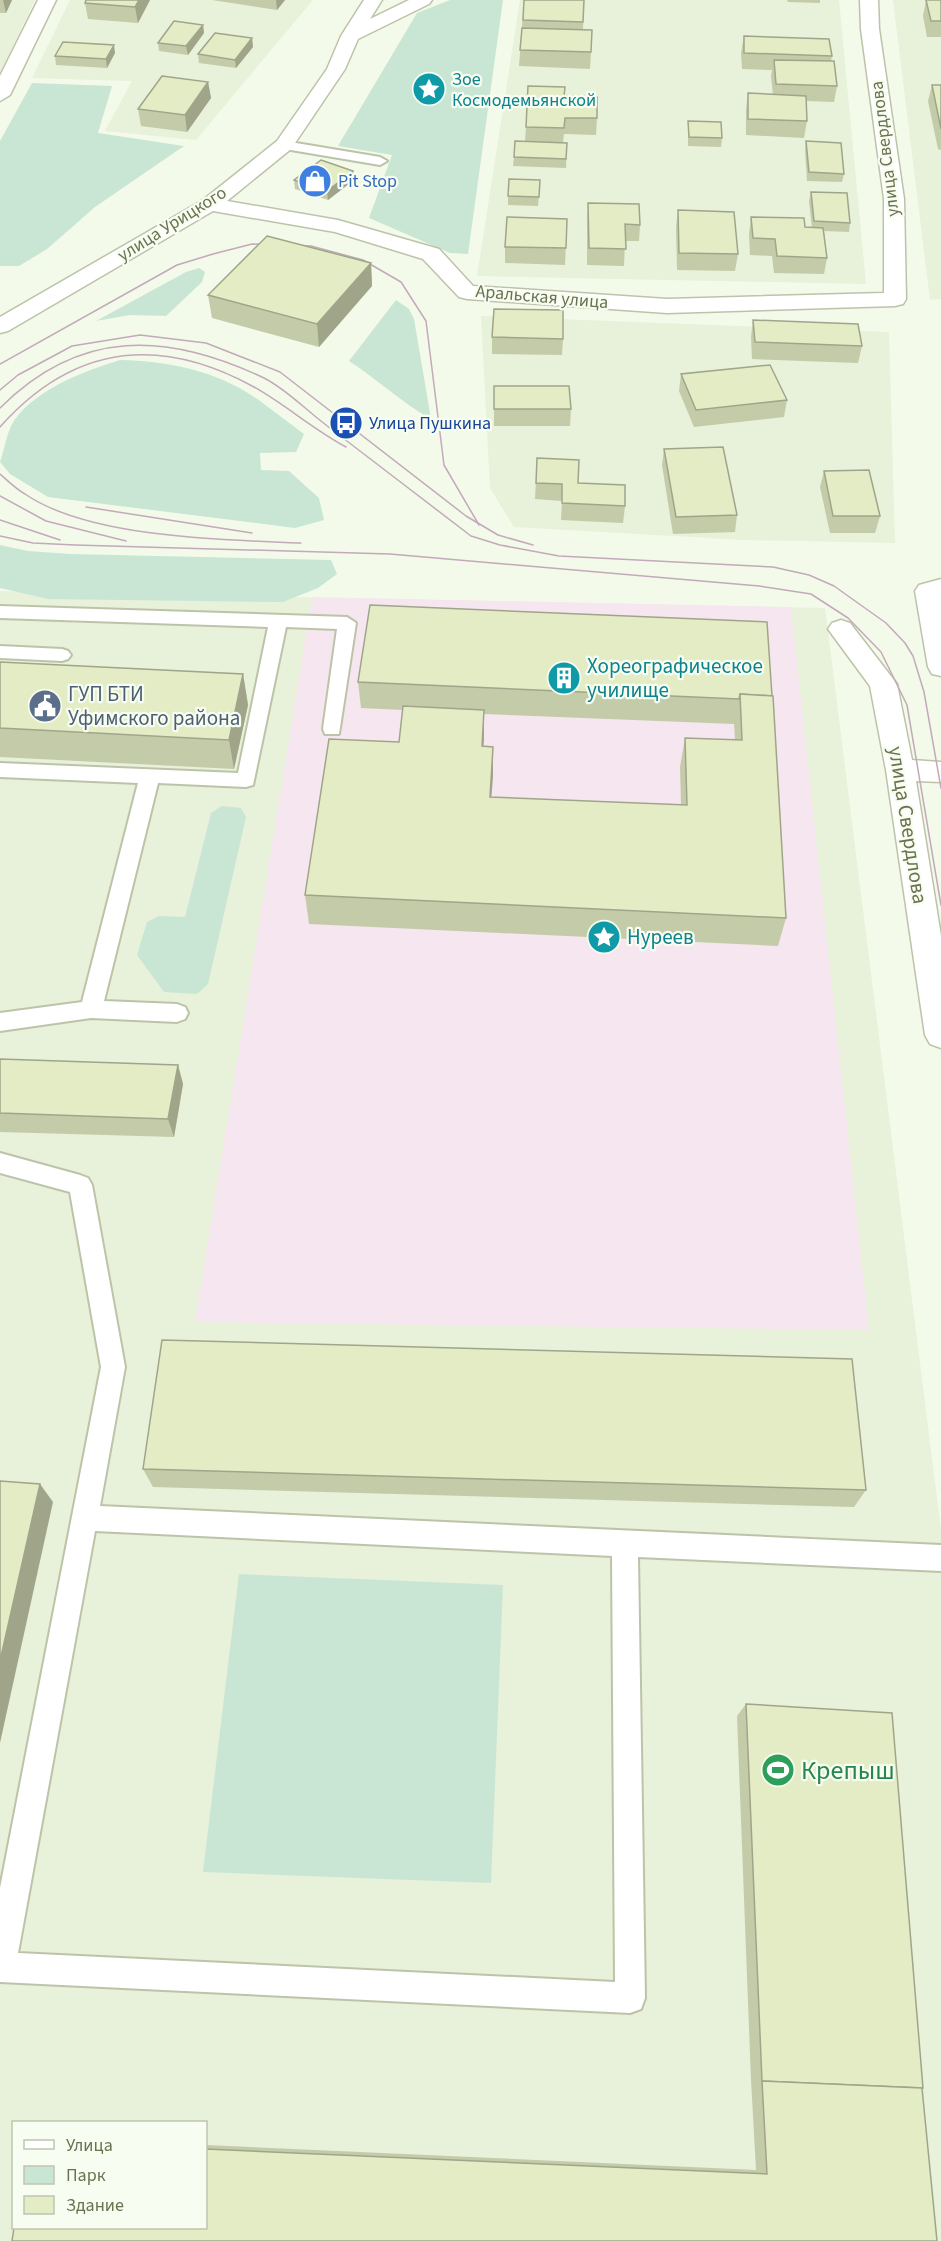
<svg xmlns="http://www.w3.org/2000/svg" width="941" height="2241" font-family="'Source Sans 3',sans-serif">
<rect width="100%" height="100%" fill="#f3faea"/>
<g fill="#e8f1d9" fill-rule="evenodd">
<polygon points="0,0 35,0 0,73"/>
<polygon points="70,0 313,0 196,140 105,131 132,81 32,78"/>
<polygon points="520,0 839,0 866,284 477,276"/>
<polygon points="893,0 941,0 941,299 930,300"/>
<polygon points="481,316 889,332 895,543 744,540 514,527 490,488"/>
<path d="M0,591L825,608L941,1530V2241H0ZM14,2122H206V2228H14Z"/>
</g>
<polygon fill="#f6e6ef" points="312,597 791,607 869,1330 195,1322"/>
<g fill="#c9e6d5">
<polygon points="450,0 503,0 468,254 450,253 369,218 392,155 338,146 417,13"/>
<polygon points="32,83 112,86 98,133 184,146 95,207 47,249 19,266 0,266 0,141"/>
<polygon points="199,268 205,272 202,282 166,316 130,315 96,321 186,272"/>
<path d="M396,300L409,309L414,319L431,419C402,403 377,379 349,361Z"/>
<path d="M120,360C169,361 219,371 260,401C275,412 289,423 304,434L296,452L260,453L261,470L289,471L319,498L324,520L295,528L48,497L10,474L0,462C4,451 6,437 11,426C30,391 84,371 120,360Z"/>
<polygon points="0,545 28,551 71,554 331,560 337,574 318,588 283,602 48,599 0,588"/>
<polygon points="222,806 241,808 246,817 208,984 197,994 164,992 137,955 147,922 159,916 185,917 211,813"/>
<polygon points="239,1574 503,1585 491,1883 203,1872"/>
</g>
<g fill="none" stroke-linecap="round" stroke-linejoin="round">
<g stroke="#bdc3a9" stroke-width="4">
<g id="lane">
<polygon points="284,141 380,157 387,161 380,165 279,148 277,145"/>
<polygon points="0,606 347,617 356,623 339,734 325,734 323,729 337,629 286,627 253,785 246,787 158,783 104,1001 177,1004 185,1007 188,1013 185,1019 177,1022 91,1018 0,1031 0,1013 82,1002 138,783 0,777 0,763 238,773 268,627 0,618"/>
<polygon points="0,646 62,649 68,651 71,655 68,659 62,661 0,658"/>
<path d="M0,1153L80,1175L88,1178L92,1185L125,1367L100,1506L941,1545V1571L638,1557L645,1998L641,2009L630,2013L0,1982V1888L101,1367L70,1192L0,1173ZM95,1531L612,1556L615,1982L18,1953Z"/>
</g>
</g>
<g stroke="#bdc3a9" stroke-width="3">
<g id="street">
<polygon points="38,0 56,0 10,95 0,101 0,76"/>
<polygon points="364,0 382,0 370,19 409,0 432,0 429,4 358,39 345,69 291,149 227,201 338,220 439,249 473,286 667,299 884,293 884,199 861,29 860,0 878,0 879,29 904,199 906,299 903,304 895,306 667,313 467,299 459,297 423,259 335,232 213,211 8,331 0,333 0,317 203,200 277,141 327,69 341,36"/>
<polygon points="941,579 941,676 932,674 928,667 915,591 919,585"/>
<polygon points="841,620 850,623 897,684 912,760 941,762 941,782 916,781 941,936 941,1048 930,1044 925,1035 886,770 870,686 828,629 832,623"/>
</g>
</g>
<use href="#lane" fill="#fff" fill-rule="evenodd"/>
<use href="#street" fill="#fff" fill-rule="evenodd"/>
<g stroke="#c3a9ba" stroke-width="1.5">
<polyline points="0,364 177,265 213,254 252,244 311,246 363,260 401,282 426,321 444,465 479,525"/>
<polyline points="0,390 18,375 72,346 140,335 206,343 280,372 466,516 498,535 533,545"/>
<path d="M0,408C80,328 167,332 264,378C286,389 306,410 326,425C374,462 423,499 471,536L500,545L559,556L773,567L809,575L834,586L886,623L905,643L913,656L924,692L941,788"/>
<path d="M0,427C73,345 159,335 254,387C286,405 314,430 346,447"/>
<path d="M0,474C8,481 16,489 25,494C89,538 224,540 301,543"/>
<polyline points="0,496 46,521 126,541"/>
<polyline points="86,507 252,533"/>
<polyline points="0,520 60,540"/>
<polyline points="0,536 33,543 75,545 390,554 759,586 811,594 848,618 881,652 907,705 941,905"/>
</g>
</g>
<g fill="#c4cba9" fill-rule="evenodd">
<polygon points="0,0 12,0 6,13 0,13"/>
<polygon points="150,0 138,23 88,19 85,3"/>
<polygon points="212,0 285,0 277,10"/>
<polygon points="524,0 584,0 583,29 591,52 590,69 519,66"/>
<polygon points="787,0 820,0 820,3 788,2"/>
<polygon points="926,0 941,0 941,37 927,37 923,16"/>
<polygon points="203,25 204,33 188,55 159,51 158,43"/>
<polygon points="744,36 832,56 831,61 837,86 834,102 806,101 807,121 804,138 746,135 746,110 748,93 773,95 771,76 772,70 742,69 741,53"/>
<polygon points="252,38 253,47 236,68 199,63 198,54"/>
<polygon points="115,53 107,68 56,65 55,56"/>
<polygon points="208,82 211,98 187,132 141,126 138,109"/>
<polygon points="932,85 941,85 941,150 938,149 928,101"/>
<polygon points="564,96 597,118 596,135 564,134 563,142 567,143 566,168 513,166 514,157 525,141 526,127"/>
<polygon points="688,121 722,138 721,147 688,146"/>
<polygon points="806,141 844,174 842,182 807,181 805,150"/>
<polygon points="353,171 354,180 328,200 295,189 294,180"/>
<polygon points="540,180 538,206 508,205 508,196"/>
<polygon points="811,192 850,223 849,232 824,231 827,258 824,274 774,273 772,256 750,255 749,234 751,217 805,227 812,228 809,201"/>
<polygon points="588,203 640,225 639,241 625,241 624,266 587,265 587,220"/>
<polygon points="678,210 738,254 735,271 677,270 676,227"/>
<polygon points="567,219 565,265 505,263 505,247"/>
<polygon points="371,263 372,286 319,347 212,318 208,295"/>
<polygon points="753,320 862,346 858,363 752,359 751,337"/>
<polygon points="492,337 563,339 562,355 492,354"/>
<polygon points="681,374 787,400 784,417 694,427 679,391"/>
<polygon points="494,386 571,409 570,426 494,426"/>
<polygon points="664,449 737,515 735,532 673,534 662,465"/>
<polygon points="537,458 578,483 625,506 623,523 561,520 562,501 535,499"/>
<polygon points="824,471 880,516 875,533 830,533 820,487"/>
<path d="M767,622L786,918L778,946L309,924L305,895L399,742L403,710L361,708L358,682ZM484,714L734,724L735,740L685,738L680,767L681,805L491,797L493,747H483Z"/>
<polygon points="0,662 243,674 248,705 234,769 0,757"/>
<polygon points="0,1059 178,1065 183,1084 174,1137 0,1132"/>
<polygon points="143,1469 866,1490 854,1507 153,1487"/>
<polygon points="746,1704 922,2088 937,2241 206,2228 206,2145 756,2170 751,2080 737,1716"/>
</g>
<g fill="#a0a58a">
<polygon points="3,0 12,0 6,13"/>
<polygon points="139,0 150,0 138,23 135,7"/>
<polygon points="276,0 285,0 277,10"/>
<polygon points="203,25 204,33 188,55 186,46"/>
<polygon points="252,38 253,47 236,68 235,60"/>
<polygon points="114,45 115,53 107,68 106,59"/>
<polygon points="208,82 211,98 187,132 185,115"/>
<polygon points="353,171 354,180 328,200 327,191"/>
<polygon points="371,263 372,286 319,347 317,324"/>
<polygon points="243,674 248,705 234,769 229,740"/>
<polygon points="484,710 484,740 481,776 482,746"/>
<polygon points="493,747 493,777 489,826 490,797"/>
<polygon points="178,1065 183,1084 174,1137 168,1119"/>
<polygon points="40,1484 53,1502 0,1743 0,1661"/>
</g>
<g fill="#e4ecc5" stroke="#a0a58a" stroke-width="1.5">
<polygon points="86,0 139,0 135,7 85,3"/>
<polygon points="524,0 584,0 583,22 523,20"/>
<polygon points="926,0 941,0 941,21 931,21"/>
<polygon points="174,21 203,25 186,46 158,43"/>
<polygon points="522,28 592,30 591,52 520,50"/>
<polygon points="215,33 252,38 235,60 198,54"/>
<polygon points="744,36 829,39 832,56 744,53"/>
<polygon points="63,42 114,45 106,59 55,56"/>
<polygon points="774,60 834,61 837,86 776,84"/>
<polygon points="162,76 208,82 185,115 138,109"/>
<polygon points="932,85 941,85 941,129"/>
<polygon points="528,86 565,87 564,96 597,97 597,118 565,118 564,128 526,127"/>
<polygon points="748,93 806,96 807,121 748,119"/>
<polygon points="688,121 721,122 722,138 689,137"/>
<polygon points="515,141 567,143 566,159 514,157"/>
<polygon points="806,141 841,143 844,174 809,172"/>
<polygon points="321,160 353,171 327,191 294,180"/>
<polygon points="509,179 540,180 539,197 508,196"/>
<polygon points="811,192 847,193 850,223 814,221"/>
<polygon points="588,203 639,204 640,225 625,224 626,249 589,248"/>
<polygon points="678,210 734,212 738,254 679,253"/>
<polygon points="507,217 567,219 566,248 505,247"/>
<polygon points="751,217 804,218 805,227 823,228 827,258 777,256 775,239 753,238"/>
<polygon points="267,236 371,263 317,324 208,295"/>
<polygon points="494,309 563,310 563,339 492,337"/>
<polygon points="753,320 858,324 862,346 755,342"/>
<polygon points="770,365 787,400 696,410 681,374"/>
<polygon points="494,386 569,386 571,409 494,409"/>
<polygon points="723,447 737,515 676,517 664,449"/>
<polygon points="537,458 579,460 578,483 625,485 625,506 562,503 562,484 536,483"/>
<polygon points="869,470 880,516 833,516 824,471"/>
<polygon points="370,605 767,622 772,696 740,694 739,699 358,682"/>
<polygon points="0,662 243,674 229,740 0,728"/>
<polygon points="740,694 773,696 786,918 305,895 329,739 399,742 403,706 484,710 482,746 493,747 490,797 687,805 685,738 742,740"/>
<polygon points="0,1059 178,1065 168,1119 0,1113"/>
<polygon points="162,1340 852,1359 866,1490 143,1469"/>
<polygon points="0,1481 40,1484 0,1661"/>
<polygon points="746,1704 892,1713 923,2088 762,2081"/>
<polygon points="762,2081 922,2088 937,2241 12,2241 14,2228 206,2228 206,2149 767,2174"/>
</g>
<defs>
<g id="sight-disc" transform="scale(1.725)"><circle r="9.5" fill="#0f9aa8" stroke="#f7fdf0"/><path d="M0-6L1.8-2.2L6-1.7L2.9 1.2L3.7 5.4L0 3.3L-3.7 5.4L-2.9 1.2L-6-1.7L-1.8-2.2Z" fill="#fff"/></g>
<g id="shop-disc" transform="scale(1.725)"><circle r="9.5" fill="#3f7fe0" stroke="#f7fdf0"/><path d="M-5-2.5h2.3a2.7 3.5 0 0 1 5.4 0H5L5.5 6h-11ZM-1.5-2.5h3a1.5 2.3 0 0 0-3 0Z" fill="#fff"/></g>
<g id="bus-disc" transform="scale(1.725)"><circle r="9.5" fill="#1a4fb4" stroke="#f7fdf0"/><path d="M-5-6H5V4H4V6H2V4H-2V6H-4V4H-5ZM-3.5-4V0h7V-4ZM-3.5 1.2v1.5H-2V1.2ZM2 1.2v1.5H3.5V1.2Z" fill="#fff"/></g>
<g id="building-disc" transform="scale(1.725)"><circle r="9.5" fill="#0f9aa8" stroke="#f7fdf0"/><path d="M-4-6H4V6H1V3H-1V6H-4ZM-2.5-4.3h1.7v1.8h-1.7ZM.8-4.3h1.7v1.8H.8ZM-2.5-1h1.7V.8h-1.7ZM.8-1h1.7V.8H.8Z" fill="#fff"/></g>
<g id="civic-disc" transform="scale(1.725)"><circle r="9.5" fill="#5c6f8a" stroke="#f7fdf0"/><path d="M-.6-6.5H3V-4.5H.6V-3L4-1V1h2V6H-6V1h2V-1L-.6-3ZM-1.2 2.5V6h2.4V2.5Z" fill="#fff"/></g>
<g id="stadium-disc" transform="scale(1.725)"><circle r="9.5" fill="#2e9e5b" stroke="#f7fdf0"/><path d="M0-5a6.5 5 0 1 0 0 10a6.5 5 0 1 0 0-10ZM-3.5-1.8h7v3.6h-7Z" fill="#fff"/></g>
</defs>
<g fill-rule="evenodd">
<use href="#sight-disc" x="429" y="89"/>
<use href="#shop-disc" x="315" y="181"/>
<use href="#bus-disc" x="346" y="423"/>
<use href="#building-disc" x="564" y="678"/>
<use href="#civic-disc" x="45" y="706"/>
<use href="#sight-disc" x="604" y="937"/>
<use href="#stadium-disc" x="778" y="1770"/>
</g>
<g text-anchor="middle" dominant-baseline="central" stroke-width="4.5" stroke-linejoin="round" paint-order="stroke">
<g font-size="18" fill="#0d838f" stroke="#f7fdf0" text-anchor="start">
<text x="452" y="79">Зое<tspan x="452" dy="21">Космодемьянской</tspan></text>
</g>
<g font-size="18" fill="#6c7150" stroke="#f7fdf0">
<text transform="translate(885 149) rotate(-97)">улица Свердлова</text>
<text transform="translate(172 224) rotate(-32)">улица Урицкого</text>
<text transform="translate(542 297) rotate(5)">Аральская улица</text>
</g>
<g font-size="18" fill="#366cbe" stroke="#f7fdf0" text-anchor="start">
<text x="338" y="181">Pit Stop</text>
</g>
<g font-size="18" fill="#164399" stroke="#f7fdf0" text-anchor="start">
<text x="369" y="423">Улица Пушкина</text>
</g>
<g font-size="21" fill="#0d838f" stroke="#f7fdf0" text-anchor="start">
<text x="587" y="666">Хореографическое<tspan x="587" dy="24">училище</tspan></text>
<text x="627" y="937">Нуреев</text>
</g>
<g font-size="21" fill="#4e5e75" stroke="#f7fdf0" text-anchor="start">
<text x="68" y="694">ГУП БТИ<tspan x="68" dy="24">Уфимского района</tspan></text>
</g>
<g font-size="21" fill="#6c7150" stroke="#f7fdf0">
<text transform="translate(908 825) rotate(81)">улица Свердлова</text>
</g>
<g font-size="26" fill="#27864d" stroke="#f7fdf0" text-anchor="start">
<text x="801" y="1770">Крепыш</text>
</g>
</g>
<rect x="12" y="2121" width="195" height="108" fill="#f7fdf0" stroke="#bfc5b0" stroke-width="1.5"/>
<rect x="24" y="2140" width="30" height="9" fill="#ffffff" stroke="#bfc5b0" stroke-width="1.5"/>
<text x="66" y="2151" font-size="18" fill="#6c7150">Улица</text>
<rect x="24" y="2166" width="30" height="18" fill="#c9e6d5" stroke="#bfc5b0" stroke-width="1.5"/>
<text x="66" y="2181" font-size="18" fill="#6c7150">Парк</text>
<rect x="24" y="2196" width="30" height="18" fill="#e4ecc5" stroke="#bfc5b0" stroke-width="1.5"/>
<text x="66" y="2211" font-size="18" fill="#6c7150">Здание</text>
</svg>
